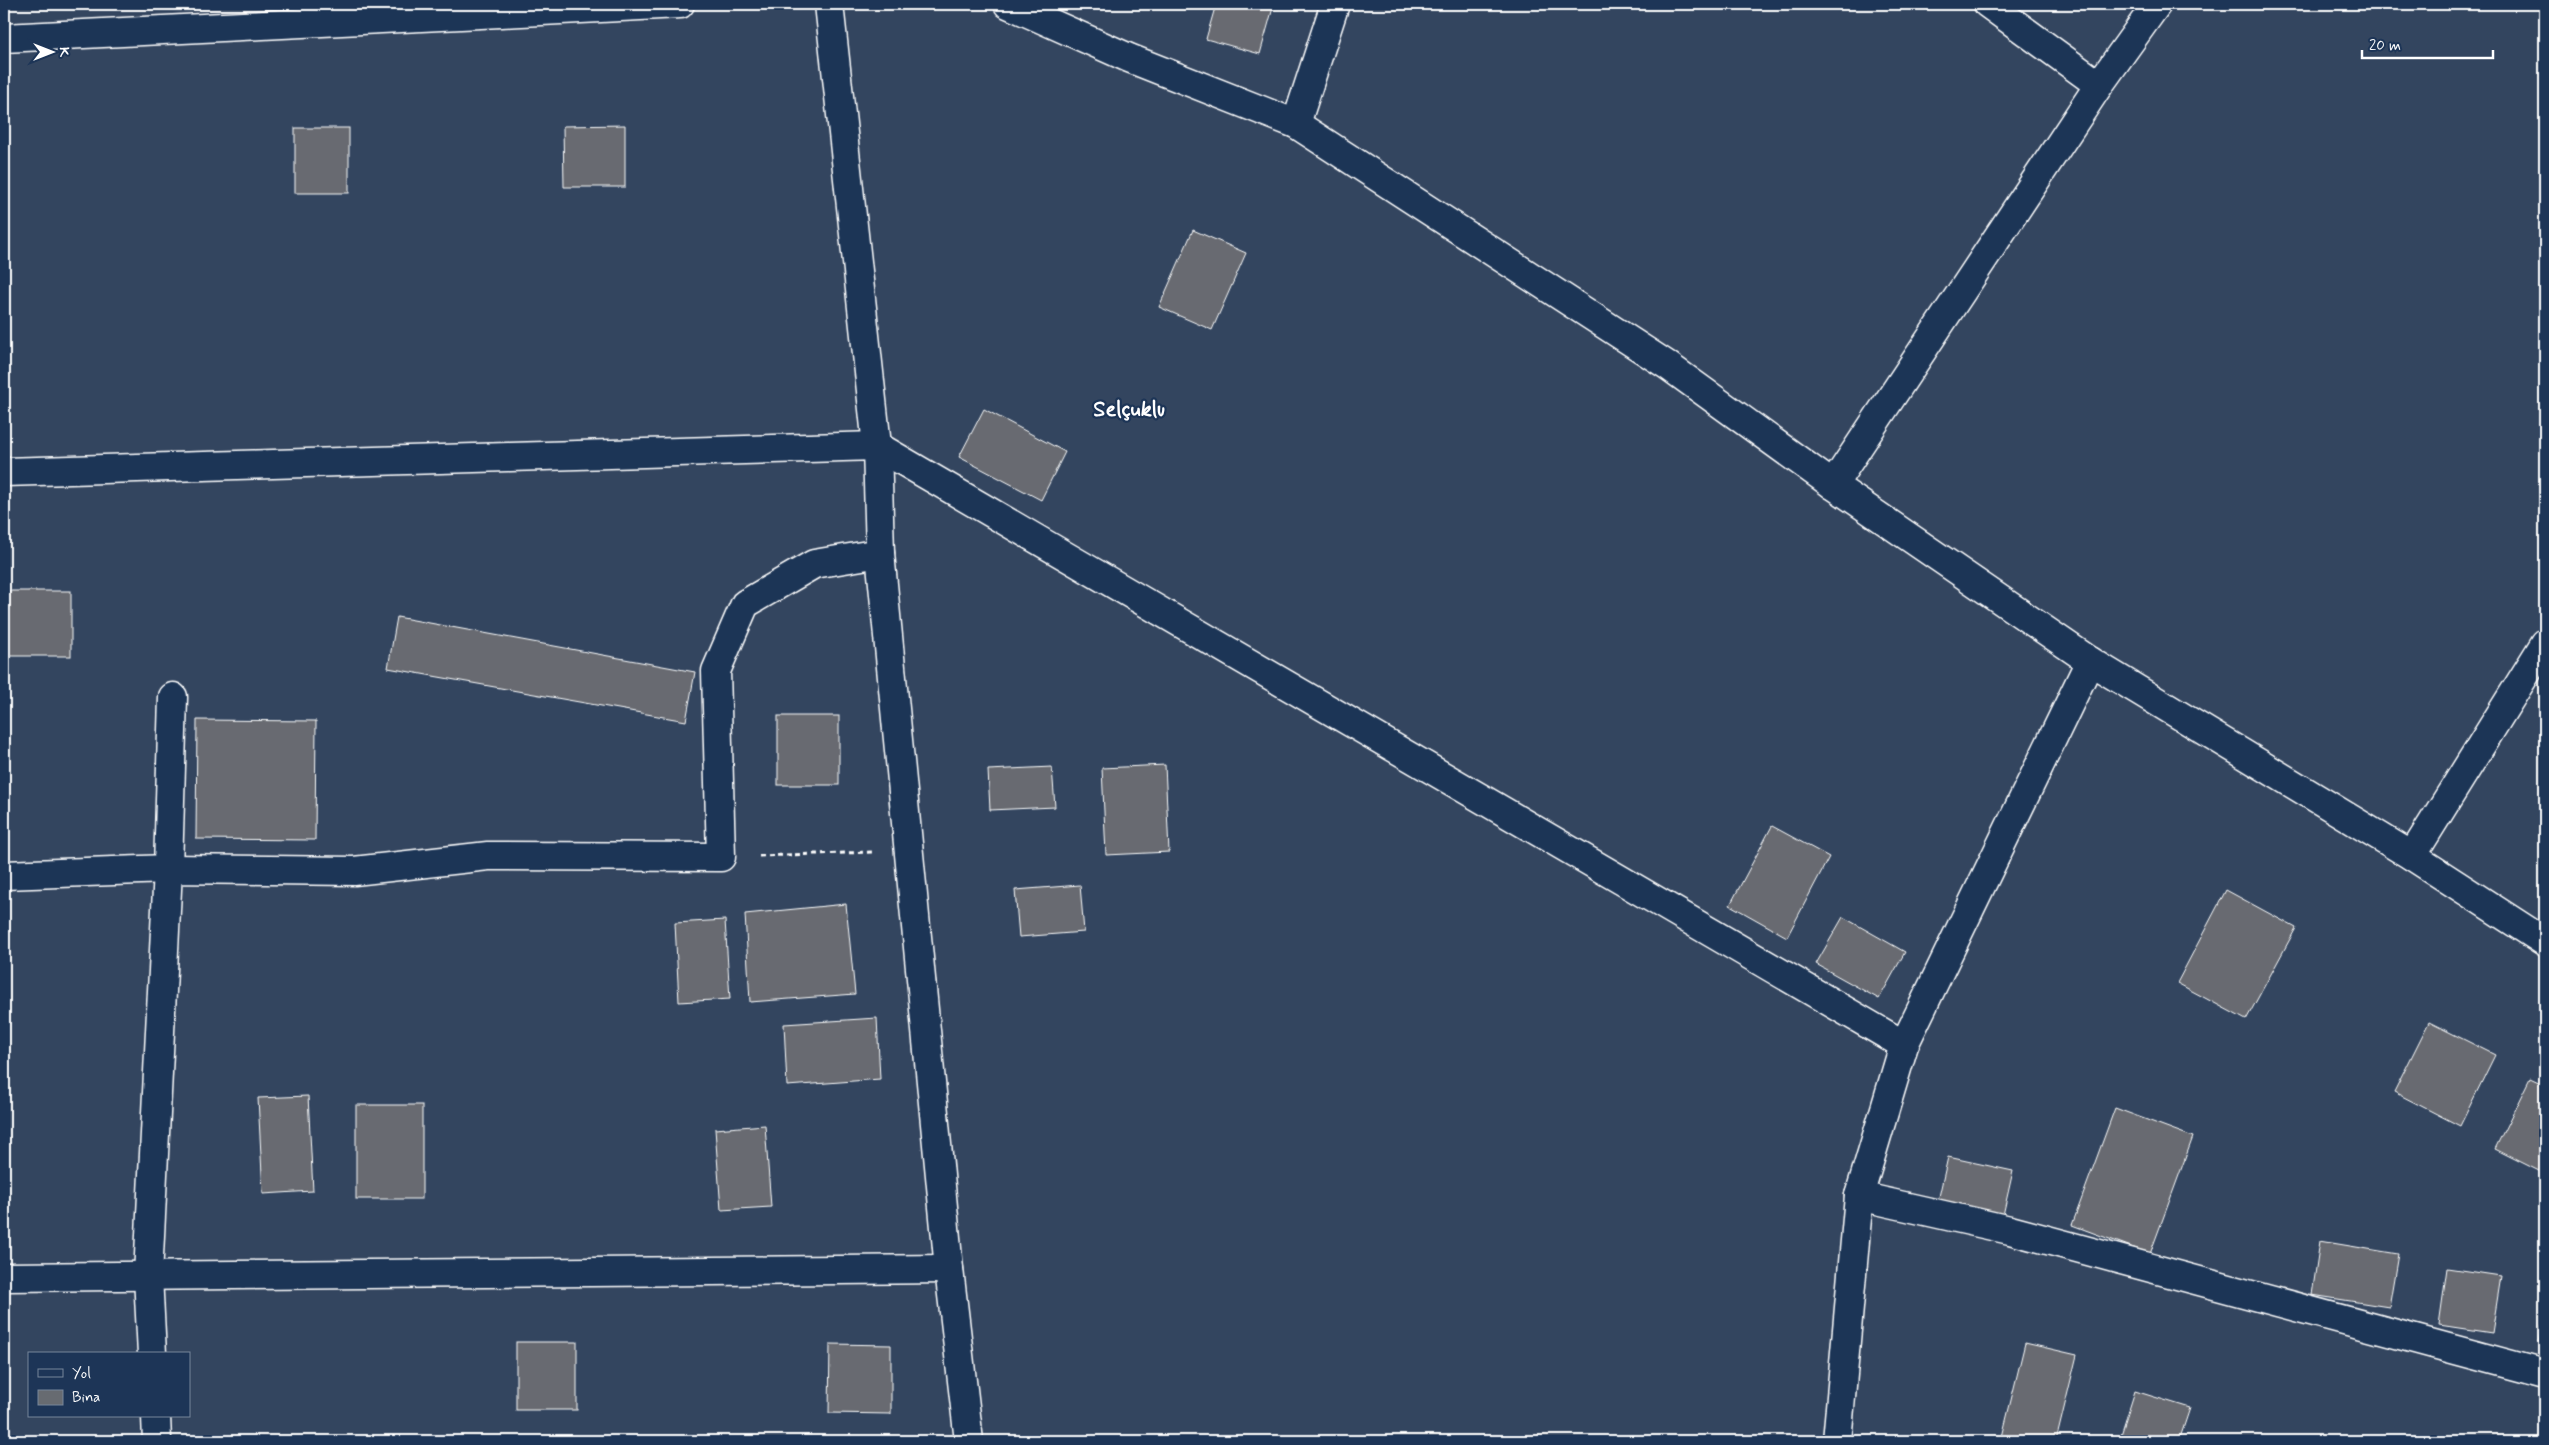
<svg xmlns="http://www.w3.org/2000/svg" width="2549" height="1445" font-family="Mynerve,sans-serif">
<rect width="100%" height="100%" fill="#33455f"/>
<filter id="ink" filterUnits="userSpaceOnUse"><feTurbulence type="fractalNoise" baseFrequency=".02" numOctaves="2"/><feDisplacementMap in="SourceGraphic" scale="10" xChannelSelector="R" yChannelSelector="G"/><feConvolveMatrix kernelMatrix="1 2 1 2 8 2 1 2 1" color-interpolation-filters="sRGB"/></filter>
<g filter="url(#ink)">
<g fill="#676b71" stroke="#fff">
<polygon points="1216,4 1274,4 1260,54 1206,39"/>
<polygon points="625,125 625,187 564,187 563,126"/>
<rect x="295" y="128" width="54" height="65"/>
<polygon points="1193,230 1246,253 1212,330 1159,307"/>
<polygon points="984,409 1065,452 1041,500 959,457"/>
<rect x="4" y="591" width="67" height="65"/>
<polygon points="397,617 695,672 686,721 388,668"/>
<rect x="778" y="716" width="61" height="69"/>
<polygon points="197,720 316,721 315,840 196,839"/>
<polygon points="1165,765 1169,852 1106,855 1102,768"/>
<polygon points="1052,767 1055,807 990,810 988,770"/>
<polygon points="1772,826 1829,857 1787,937 1730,905"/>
<polygon points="1080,885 1084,932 1019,937 1015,890"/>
<polygon points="2226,890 2296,928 2246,1020 2177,983"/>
<polygon points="846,904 855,994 750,1002 745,914"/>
<polygon points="1843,917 1905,952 1879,999 1816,964"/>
<polygon points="725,920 730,999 679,1002 675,923"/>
<polygon points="877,1018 880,1079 787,1086 784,1024"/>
<polygon points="2429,1022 2495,1055 2460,1126 2394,1092"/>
<polygon points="2530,1078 2545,1085 2545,1174 2495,1149"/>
<polygon points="308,1096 313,1191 263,1194 258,1098"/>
<rect x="356" y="1105" width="66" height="94"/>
<polygon points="2115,1108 2193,1137 2150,1254 2072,1225"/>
<polygon points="765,1125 771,1207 721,1210 715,1129"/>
<polygon points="1948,1157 2013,1171 2001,1224 1936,1210"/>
<polygon points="2320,1241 2398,1254 2389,1307 2312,1295"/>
<polygon points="2447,1268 2501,1276 2492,1333 2439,1325"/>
<polygon points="2545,1308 2545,1343 2539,1342"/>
<rect x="516" y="1342" width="61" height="68"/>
<polygon points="2025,1343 2077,1355 2056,1441 2001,1441"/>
<polygon points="830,1344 891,1345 891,1414 829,1413"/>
<polygon points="2135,1391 2190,1408 2179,1441 2119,1441"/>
</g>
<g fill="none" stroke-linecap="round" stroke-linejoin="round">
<g stroke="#fff" stroke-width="31">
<g id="minor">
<polyline points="829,4 877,446 880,553 949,1269 969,1441"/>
<polyline points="1008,4 1129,58 1296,124 1667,365 1833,485 2090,661 2412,856 2545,942"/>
<polyline points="1988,4 2099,85"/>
<polyline points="4,38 680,4"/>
<polyline points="1296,124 1335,4"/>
<polyline points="4,472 877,446 1904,1045"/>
<polyline points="1833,485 2099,85 2157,4"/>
<polyline points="2090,661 1904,1045 1859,1196 2010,1230 2545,1374"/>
<polyline points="2412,856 2545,643"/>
<polyline points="4,875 168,869 354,871 488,856 721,857 716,671 745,604 814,564 880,553"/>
<polyline points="4,1277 949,1269"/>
<polyline points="152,1354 148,1276 168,869 173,697"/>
<polyline points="156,1416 157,1441"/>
<polyline points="1837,1441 1859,1196"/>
</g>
</g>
<polyline stroke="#fff" stroke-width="3" stroke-dasharray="5 4" stroke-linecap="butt" points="759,856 872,852"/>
<use href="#minor" stroke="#1d3557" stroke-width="28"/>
</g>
</g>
<g text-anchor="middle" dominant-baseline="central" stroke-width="4.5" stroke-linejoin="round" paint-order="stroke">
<g font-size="22" font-weight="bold" fill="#fff" stroke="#1d3557">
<text x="1129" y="410">Selçuklu</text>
</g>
</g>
<rect width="2549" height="1445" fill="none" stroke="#1d3557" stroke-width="20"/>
<rect x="10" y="10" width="2529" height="1425" fill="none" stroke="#fff" stroke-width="2" filter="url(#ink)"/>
<rect x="28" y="1352" width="162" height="65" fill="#1d3557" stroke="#77869a"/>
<rect x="38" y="1369" width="25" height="8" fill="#1d3557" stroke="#77869a"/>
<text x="72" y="1378" font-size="15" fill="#ffffff">Yol</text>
<rect x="38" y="1390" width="25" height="15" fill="#676b71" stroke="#77869a"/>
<text x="72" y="1402" font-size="15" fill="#ffffff">Bina</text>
<g transform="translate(52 52) rotate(90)" stroke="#1d3557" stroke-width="4" paint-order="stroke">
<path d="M0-4L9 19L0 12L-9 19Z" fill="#ffffff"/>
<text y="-8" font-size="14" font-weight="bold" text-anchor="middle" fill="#ffffff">K</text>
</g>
<path d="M2362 50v8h131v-8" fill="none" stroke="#ffffff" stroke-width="2.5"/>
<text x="2369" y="50" font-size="15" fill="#ffffff" stroke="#1d3557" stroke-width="4" paint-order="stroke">20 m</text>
</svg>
